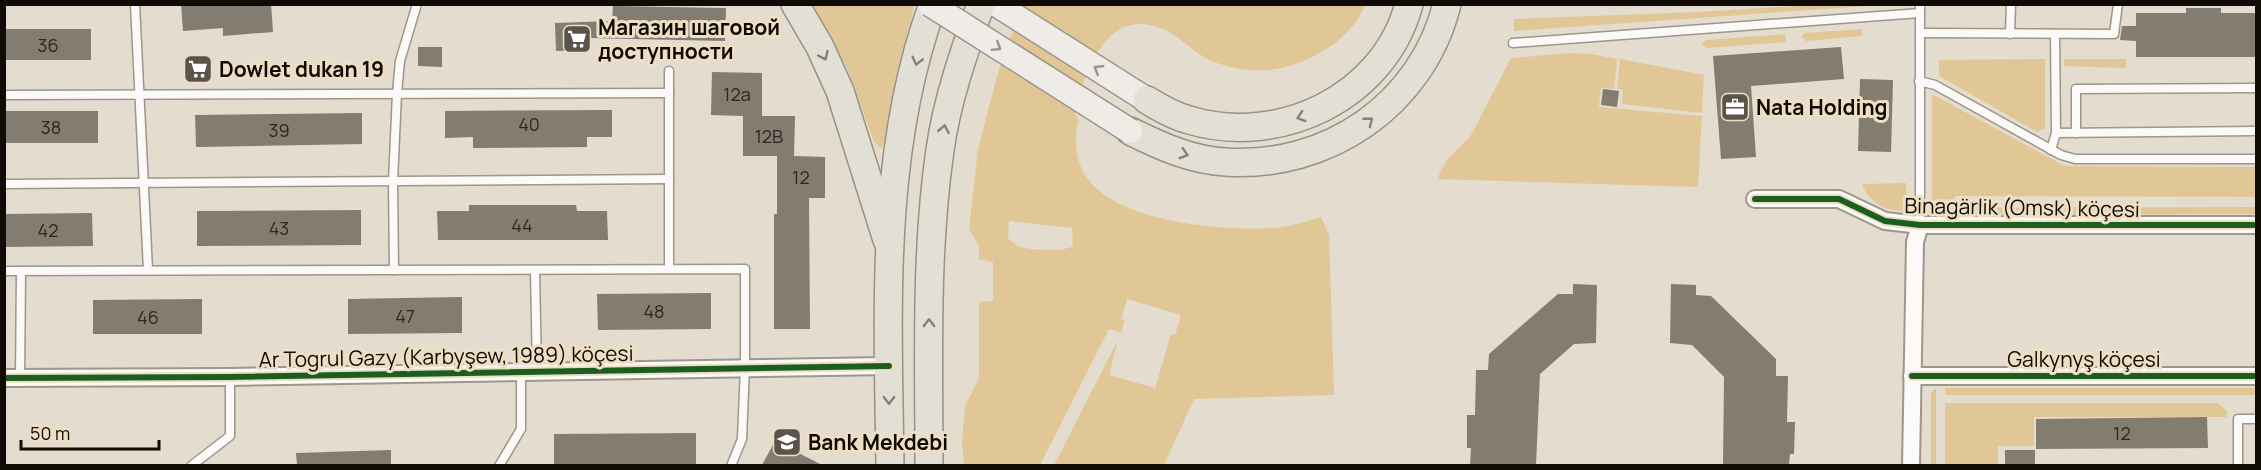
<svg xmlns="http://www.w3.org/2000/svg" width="2261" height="470" font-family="Manrope,sans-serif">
<rect width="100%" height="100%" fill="#e4dcce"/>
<g fill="#e2c796" fill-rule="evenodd">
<polygon points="1823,4 1882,5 1514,31 1514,19 1699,12"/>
<polygon points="813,5 915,5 897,72 884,144 881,148 874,142 849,72"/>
<path d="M1022,5H1365C1355,29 1337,44 1314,56C1282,73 1246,75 1212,61C1195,54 1183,39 1167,31C1108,2 1085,70 1075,114L1079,120C1075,131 1076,139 1077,151C1083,222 1219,231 1272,228C1289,227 1305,222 1321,217L1329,235L1334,395L1194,399L1164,465H1054L1118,340L1109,375L1155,388L1171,334L1175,335L1181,315L1127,299L1121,319L1125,320L1121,332L1109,329L1040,465L964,466L962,441L965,406L979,378V302L993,301V262L979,259V246L969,229L978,149L998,73ZM1009,221L1072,228L1073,246C1065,252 1030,250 1020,247C1015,245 1013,241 1008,239Z"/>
<polygon points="1862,29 1862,36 1806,41 1801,37 1805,33"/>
<polygon points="1785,34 1786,42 1707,48 1702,44 1706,40"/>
<polygon points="1569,53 1591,54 1617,59 1614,89 1601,88 1599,107 1702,116 1698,187 1437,179 1446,161 1471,135 1511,58"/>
<polygon points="1620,59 1704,75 1702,113 1622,104 1623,90 1617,89"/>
<polygon points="2045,59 2045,128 2037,132 1939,76 1939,60"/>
<polygon points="2064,59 2126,59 2126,68 2064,66"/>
<polygon points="1932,94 2065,166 2256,167 2256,197 1955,196 1954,199 1932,200"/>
<path d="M1906,183L1907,205L1904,210C1886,213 1867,200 1862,184Z"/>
<polygon points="2256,207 2256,214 1949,215 1935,208"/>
<polygon points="1936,388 1936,465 1931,465 1931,393"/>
<rect x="1945" y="388" width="311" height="7"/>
<polygon points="1945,403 2218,403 2227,411 2227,417 2034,417 2034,446 1998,446 1998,465 1945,465"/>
</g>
<g fill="#837c70">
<polygon points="181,4 271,4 273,32 223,36 223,28 183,31"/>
<polygon points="613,6 726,8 725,41 588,38 589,50 556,51 555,23 612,21"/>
<polygon points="2186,8 2221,8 2221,13 2256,13 2256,57 2136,57 2136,41 2120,40 2122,26 2136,26 2136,13 2186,13"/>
<rect x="4" y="29" width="87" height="31"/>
<polygon points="418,47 442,47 442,67 418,66"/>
<polygon points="1841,47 1844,79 1751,86 1756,157 1721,159 1713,56"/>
<polygon points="712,72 762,73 762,116 795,116 794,156 825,157 825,198 809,198 810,329 774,329 774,214 777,214 777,156 743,156 743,116 711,115"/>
<polygon points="1860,79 1893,80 1891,152 1858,151"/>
<polygon points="1603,89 1619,91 1617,107 1601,105"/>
<polygon points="612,110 612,137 587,137 587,147 473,148 473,137 445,138 445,111"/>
<rect x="4" y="111" width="94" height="32"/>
<polygon points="362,113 362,144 196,147 195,115"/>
<polygon points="469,205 576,205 577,211 607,211 608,240 438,240 437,211 469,211"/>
<polygon points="361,210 361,245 197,246 197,211"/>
<polygon points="92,213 93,246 4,247 4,214"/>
<polygon points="1573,284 1597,285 1596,343 1574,344 1540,374 1536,465 1470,465 1471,448 1467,448 1467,415 1475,415 1476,370 1488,370 1489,354 1558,294 1573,294"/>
<polygon points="1671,284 1696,285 1696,295 1711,296 1776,359 1776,376 1788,376 1787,422 1795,422 1794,454 1790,454 1789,465 1723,465 1724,377 1692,345 1670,343"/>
<polygon points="711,293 711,329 598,330 597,294"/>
<polygon points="462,297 462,333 348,334 348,299"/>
<polygon points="202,299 202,334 93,334 93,300"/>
<polygon points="2207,417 2208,448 2036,449 2036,419"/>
<polygon points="696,433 696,465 554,465 554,434"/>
<polygon points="775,441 822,465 762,465"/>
<polygon points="391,450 391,465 297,465 296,453"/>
<rect x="2005" y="450" width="30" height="15"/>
</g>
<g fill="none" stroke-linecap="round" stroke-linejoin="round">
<g stroke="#9c968b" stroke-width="11">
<g id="service">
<polyline points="135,4 148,270"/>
<polyline points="1920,33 2114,34 2118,4"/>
<polyline points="2010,34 2011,4"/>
<polyline points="1513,43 1920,13"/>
<polyline points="669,71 669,269"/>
<polyline points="1919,81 1935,85 2061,155 2075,159 2256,159"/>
<polyline points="4,95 669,93"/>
<polyline points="2056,133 2256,131"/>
<polyline points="2076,133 2076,89 2256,88"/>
<polyline points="2051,150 2056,133 2055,34"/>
<polyline points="4,184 669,179"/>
<polyline points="1920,225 1920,4"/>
<polyline points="394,270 393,181 397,93 400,61 417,4"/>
<polyline points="4,271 745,269 745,367 742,439 731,466"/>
<polyline points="535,271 537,371"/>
<polyline points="20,378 21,271"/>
<polyline points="191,466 230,436 230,377"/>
<polyline points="499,466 521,429 521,372"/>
<polyline points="2238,466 2238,419 2256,419"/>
</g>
</g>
<g stroke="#9c968b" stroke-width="20">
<g id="minor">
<polyline points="1755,199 1839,199 1885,221 1920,225 2256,225"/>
<polyline points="1912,376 2256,376"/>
<polyline points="4,378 230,377 889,366"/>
<polyline points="1911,466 1915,242 1920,225"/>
</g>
</g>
<g stroke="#9c968b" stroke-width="27">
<polyline id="secondary" points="996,4 1147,100"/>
</g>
<g stroke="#999182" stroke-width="30">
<g id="primary">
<polyline points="795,4 820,47 840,91 887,240"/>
<path d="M1147,100C1160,108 1174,116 1189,120C1279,147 1384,98 1409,4"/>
<path d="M1130,131C1160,146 1191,160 1225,162C1327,169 1422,105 1447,4"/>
<path d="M890,466C888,313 879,151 933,4"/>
<path d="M929,466C929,360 925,254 940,150C947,100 964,52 981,4"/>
</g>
</g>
<use href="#service" stroke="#fbfaf8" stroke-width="8"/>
<use href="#minor" stroke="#fbfaf8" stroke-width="16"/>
<use href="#secondary" stroke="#efece8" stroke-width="24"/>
<use href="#primary" stroke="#e2dfd7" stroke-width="27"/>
<g stroke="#9c968b" stroke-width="27" stroke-linecap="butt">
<polyline id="secondary-bridge" points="930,4 1130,131"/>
</g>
<use href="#secondary-bridge" stroke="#efece8" stroke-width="24"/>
<g stroke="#eedec4" stroke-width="10">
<g id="cycleway">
<polyline points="1755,199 1839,199 1885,221 1920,225 2256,225"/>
<polyline points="1912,376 2256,376"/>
<polyline points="4,378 230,377 889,366"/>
</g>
</g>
<use href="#cycleway" stroke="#1b5e20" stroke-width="6"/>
</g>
<defs><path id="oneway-chevron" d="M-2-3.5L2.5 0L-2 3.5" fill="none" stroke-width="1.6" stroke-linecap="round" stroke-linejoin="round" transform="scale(1.5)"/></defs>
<g stroke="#96928d">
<use href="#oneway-chevron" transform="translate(997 47) rotate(32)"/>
<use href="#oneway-chevron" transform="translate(1098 69) rotate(-148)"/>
</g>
<g stroke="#848078">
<use href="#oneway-chevron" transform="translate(824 56) rotate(65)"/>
<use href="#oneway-chevron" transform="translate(917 61) rotate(104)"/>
<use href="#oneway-chevron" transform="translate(1301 117) rotate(162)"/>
<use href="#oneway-chevron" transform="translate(1369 121) rotate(-38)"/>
<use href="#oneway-chevron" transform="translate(944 129) rotate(-79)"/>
<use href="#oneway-chevron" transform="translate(1184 154) rotate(17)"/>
<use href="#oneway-chevron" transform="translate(929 323) rotate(-90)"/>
<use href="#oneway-chevron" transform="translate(889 400) rotate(90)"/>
</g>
<defs>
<g id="supermarket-square" transform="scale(1.5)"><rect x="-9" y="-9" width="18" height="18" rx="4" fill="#5a544b" stroke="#eedec4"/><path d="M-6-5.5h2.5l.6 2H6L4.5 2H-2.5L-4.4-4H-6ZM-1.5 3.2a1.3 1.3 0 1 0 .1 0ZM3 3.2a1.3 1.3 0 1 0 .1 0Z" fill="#fff"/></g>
<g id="office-square" transform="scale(1.5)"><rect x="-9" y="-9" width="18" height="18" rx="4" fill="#5a544b" stroke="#eedec4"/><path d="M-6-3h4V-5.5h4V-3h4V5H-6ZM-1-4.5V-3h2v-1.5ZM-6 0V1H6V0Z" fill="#fff"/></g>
<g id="school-square" transform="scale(1.5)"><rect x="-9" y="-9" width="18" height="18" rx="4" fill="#5a544b" stroke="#eedec4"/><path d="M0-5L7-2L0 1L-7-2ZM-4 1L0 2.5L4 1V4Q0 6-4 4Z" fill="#fff"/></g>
</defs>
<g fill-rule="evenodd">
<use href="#supermarket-square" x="577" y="39"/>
<use href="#supermarket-square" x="198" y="69"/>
<use href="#office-square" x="1735" y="107"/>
<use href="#school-square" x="787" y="442"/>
</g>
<g text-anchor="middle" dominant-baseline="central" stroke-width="6" stroke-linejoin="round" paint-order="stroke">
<g font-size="18" fill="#2d271f">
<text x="48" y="45">36</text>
<text x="737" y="94">12a</text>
<text x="529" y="124">40</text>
<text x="51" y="127">38</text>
<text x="279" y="130">39</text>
<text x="769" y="136">12B</text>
<text x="801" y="177">12</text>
<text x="522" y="225">44</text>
<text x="279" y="228">43</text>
<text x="48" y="230">42</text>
<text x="654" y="311">48</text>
<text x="405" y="316">47</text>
<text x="148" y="317">46</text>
<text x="2122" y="433">12</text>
</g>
<g font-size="21" font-weight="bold" fill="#100b04" stroke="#eedec4" text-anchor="start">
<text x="598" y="27">Магазин шаговой<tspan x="598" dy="24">доступности</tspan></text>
<text x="219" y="69">Dowlet dukan 19</text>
<text x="1756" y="107">Nata Holding</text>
<text x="808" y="442">Bank Mekdebi</text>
</g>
<g font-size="21" fill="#100b04" stroke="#eedec4">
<text transform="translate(2022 207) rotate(1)">Binagärlik (Omsk) köçesi</text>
<text transform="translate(446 356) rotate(-1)">Ar Togrul Gazy (Karbyşew, 1989) köçesi</text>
<text x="2084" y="359">Galkynyş köçesi</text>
</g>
</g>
<rect width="2261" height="470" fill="none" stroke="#100b04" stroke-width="12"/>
<path d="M21 440v9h138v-9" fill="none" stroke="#100b04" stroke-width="3"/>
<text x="30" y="440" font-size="18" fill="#100b04" stroke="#eedec4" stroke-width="4.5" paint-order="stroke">50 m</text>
</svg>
